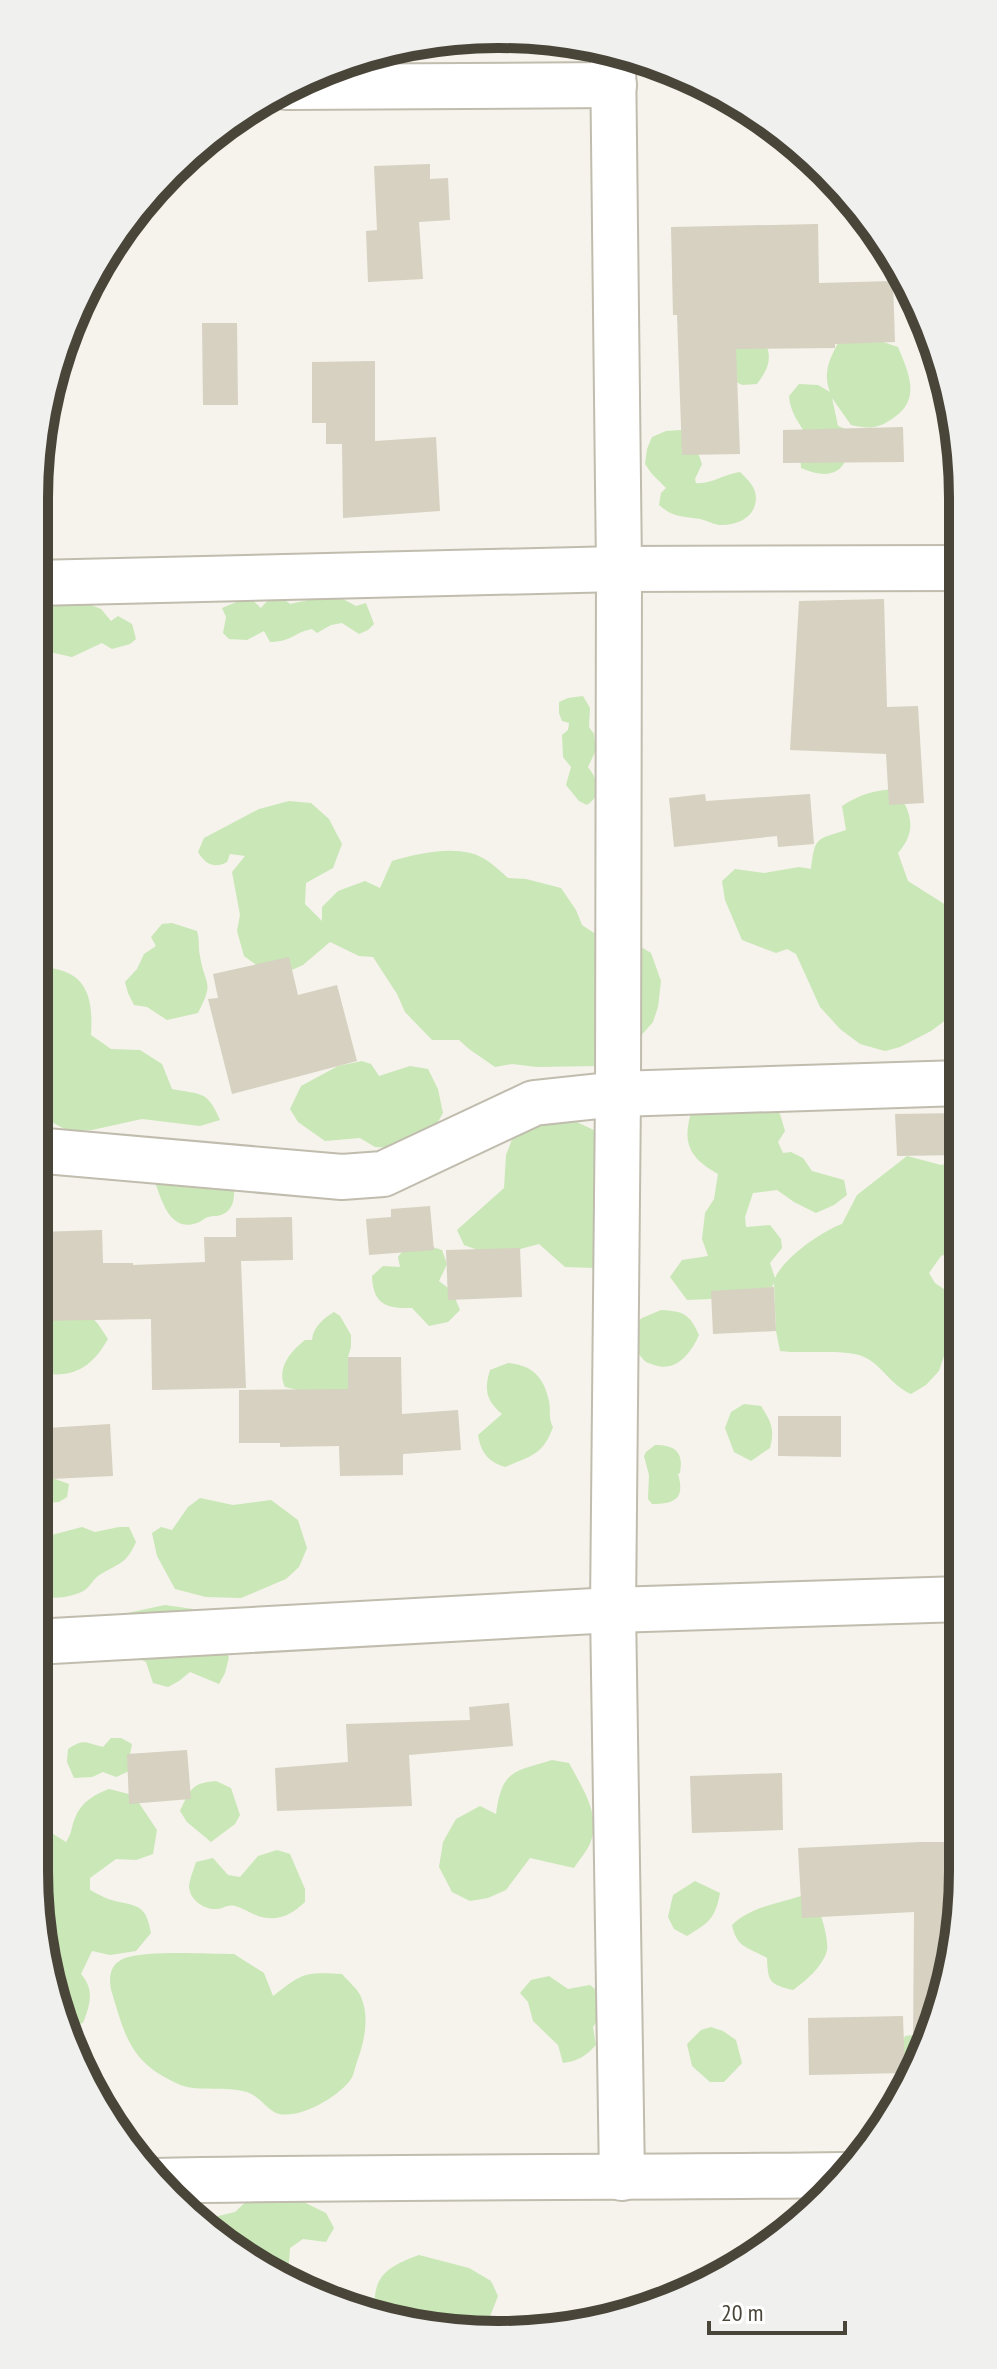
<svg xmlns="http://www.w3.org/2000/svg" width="997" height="2369" font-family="'PT Sans Narrow',sans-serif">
<rect width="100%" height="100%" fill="#f5f3eb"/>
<g fill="#cae7b7">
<polygon points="894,262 915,293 921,313 908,311 887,277 891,265"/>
<path d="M730,341L767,347C772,361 766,372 757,384L742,385L729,378Z"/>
<path d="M883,342L898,347C909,374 922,400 892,419C877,429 868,429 851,425L832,398L838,426L848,430C853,466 837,484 801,468L800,445L807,436C799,423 790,412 789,396L799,384L818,385L830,392C823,373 829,360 838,343Z"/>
<path d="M681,430L696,447L702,464L695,479L696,483C709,485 725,474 740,472C750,482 759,490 755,505C751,520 733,526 719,525C712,524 706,520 700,519C682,516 674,518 659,505L661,493L666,488L652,474L645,464L647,449L652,437L666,431Z"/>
<path d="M326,596L341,598L356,606L366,603L374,624L368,630L359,634L342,623L331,625L317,633L312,629C295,632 291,642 270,642L264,631L247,640L229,639L223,633L226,617L222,608L249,597L261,608C269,597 281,595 290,604Z"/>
<polygon points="76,599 101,609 111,621 118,616 132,624 136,639 130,644 112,649 102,643 72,657 45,651 35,632 39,616 54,606"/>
<path d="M583,696L590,708L589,727L594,734L596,750L588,767C598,780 603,795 587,805L579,801L566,785L571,767L563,757L562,735L568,730L569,723L562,721L559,713V702L568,698Z"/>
<path d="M896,789C911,812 918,830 898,853L908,881L960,914L961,1003L950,1017L931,1031L900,1047L885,1051L860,1044L840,1029L820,1007L796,954L787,949L776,953L742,940L725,900L722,881L735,869L764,873L799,867L811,869C815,836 816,840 846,830L842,806C861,794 874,790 896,789Z"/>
<path d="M289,801L311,803L329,819L342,844L333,868L306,883L305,904L322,921V907L338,891L365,881L380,888L392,861C416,854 445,847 470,853C485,856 498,869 508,878L526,879L561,888L576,910L582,925L603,939L636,944L651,953L661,981L658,1007L653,1022L638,1039L597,1066L537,1067L512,1064L495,1067L469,1049L459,1040H432L405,1012L397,994L373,957L359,956L330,942L303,965L274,978L244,956L237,931L240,915L232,872L245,856L230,854L227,862C214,869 205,864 198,852L204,838L259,809Z"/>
<path d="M172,923L197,931C200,941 198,947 200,956C205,987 215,980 198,1013L167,1020L147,1007L134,1005L128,993L125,982L137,969L144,954L156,946L151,937L162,924Z"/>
<path d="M34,967C83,967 94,990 91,1035L111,1049L140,1050L162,1064L172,1089C202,1095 207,1090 220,1120L200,1126L142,1119L92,1130L68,1131L34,1112Z"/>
<polygon points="362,1061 371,1064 379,1076 410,1066 428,1069 438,1089 443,1113 435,1127 393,1148 375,1147 360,1138 325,1141 298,1122 290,1109 301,1086 338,1066"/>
<path d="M768,1100L780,1114L785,1131L778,1142L783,1153L791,1152L803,1158L812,1171L844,1180L847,1195L834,1205L816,1213L794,1202L777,1190L753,1193L745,1217L746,1227L770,1225L781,1239L782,1248L770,1263L775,1278C784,1258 820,1232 842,1224L857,1195L907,1156L941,1165L961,1161V1249L941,1256L929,1273L935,1283L961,1301L962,1340L944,1356L939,1371L926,1385L911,1394C890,1385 882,1364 862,1356C845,1349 801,1354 780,1351L776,1331L774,1283L772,1287L711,1299L687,1300L670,1277L682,1260L708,1256L702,1239L705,1213L714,1199L718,1174C690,1158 682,1144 691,1113Z"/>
<polygon points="568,1118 609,1137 604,1252 594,1268 565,1267 539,1244 494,1256 464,1245 457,1230 504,1188 506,1155 513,1137 540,1125"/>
<path d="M162,1172L233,1176C234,1190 238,1209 221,1215C214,1217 215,1215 208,1217C204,1218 201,1222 197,1223C171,1232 163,1204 156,1185Z"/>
<path d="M420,1243L442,1250L447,1264L439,1281L452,1291L460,1310L448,1322L429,1326L412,1308C386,1309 373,1304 372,1276L383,1266L400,1267L398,1257L405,1248Z"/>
<path d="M82,1307L98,1324L108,1339C94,1363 78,1377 49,1374L40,1347L39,1321L60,1309Z"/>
<path d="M661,1310C683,1311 690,1314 699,1335C691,1353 676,1373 654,1365C649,1363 646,1363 643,1359C635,1351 633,1338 630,1328L642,1318Z"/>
<path d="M334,1312L340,1316L351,1335V1347L348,1357L351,1375L348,1389L311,1393L285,1387C276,1368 291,1351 305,1340H312C313,1327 324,1318 334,1312Z"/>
<path d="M508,1363C532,1365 544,1377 549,1401C551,1411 548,1417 553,1427C543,1455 531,1456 505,1467C489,1462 481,1453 478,1435L502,1414C486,1400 484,1390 490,1370Z"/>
<path d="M744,1404L761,1406C771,1422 775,1429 770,1448L751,1461L734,1452L725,1428L731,1412Z"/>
<path d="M655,1445C675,1445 684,1452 680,1473L678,1474C685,1498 676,1504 652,1504L648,1499L649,1475L644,1456L646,1452Z"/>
<polygon points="55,1479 69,1484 67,1497 59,1502 34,1504 34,1480"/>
<polygon points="200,1498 233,1505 271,1500 298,1520 307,1548 299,1567 286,1579 241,1598 206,1597 175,1589 157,1556 152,1533 161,1527 172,1530 188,1507"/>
<path d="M82,1527L95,1532L119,1527H129L136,1542C126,1565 118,1563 98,1576C93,1580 90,1586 85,1590C72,1598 47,1601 34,1593V1540L40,1543L44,1537Z"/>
<polygon points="165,1605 193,1609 229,1657 225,1673 219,1684 190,1672 179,1681 168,1687 153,1683 146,1662 125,1652 118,1615"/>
<path d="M111,1738H121L132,1744L130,1754L134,1769L116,1777L103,1772L92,1777L74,1778L67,1762L68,1749C85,1738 85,1743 103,1747Z"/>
<path d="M552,1760L569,1763C581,1786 601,1814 591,1841C588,1850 579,1860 574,1868L530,1858L506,1890L488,1898L470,1901L452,1892L439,1867L443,1842L456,1819L480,1806L496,1814C502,1770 513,1772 552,1760Z"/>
<path d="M216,1781L231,1788L240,1815L235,1824L211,1842L187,1822L180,1811C190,1790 191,1783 216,1781Z"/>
<path d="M109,1789L129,1794L139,1803L157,1830L153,1854L136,1860L116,1859L90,1878V1890C98,1894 106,1899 115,1901C139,1906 146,1906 151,1933L136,1951L110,1955L92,1951L81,1974C95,1990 90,2005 83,2023L64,2029L59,2020L34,1871V1822L66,1842C73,1831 71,1827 75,1818C81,1802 95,1794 109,1789Z"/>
<path d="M277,1850L290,1854L305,1889V1902C291,1915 278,1922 258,1916C250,1913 243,1908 235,1906C226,1904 224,1909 217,1909C204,1910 190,1900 189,1887C189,1880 194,1869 196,1862L213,1858L228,1875L240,1877L258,1856Z"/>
<path d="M695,1881L720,1893C715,1920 708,1923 687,1936L674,1929L668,1917L673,1895Z"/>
<path d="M801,1896L815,1899C820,1911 829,1938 827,1950C824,1965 805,1982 793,1990C769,1984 768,1982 767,1958C749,1947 737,1949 732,1925C751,1907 776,1904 801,1896Z"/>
<path d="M234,1954L264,1973L273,1996C303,1973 304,1972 342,1974C348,1981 358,1989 361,1997C370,2018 364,2042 357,2062C355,2067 354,2075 351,2079C339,2097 297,2121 276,2113C267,2109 259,2096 247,2092C229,2087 211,2090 193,2088C185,2087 177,2084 170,2080C130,2060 124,2033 112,1993C108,1979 109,1964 125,1958C149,1950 207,1954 234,1954Z"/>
<path d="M549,1976L568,1989L590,1985L599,1992L601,2014L593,2027L596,2045C586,2056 578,2061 563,2063L558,2045L533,2021L528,2002L520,1993L531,1980Z"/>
<polygon points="711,2027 723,2031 736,2040 742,2063 724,2082 710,2082 692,2066 687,2044 701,2030"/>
<polygon points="931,2033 901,2090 894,2081 897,2057 905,2036"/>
<path d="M149,2177C181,2185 194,2188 210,2218L235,2212L251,2197L279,2190L326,2213L334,2228L326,2242L303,2239L290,2248L288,2276L283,2279L267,2273Z"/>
<path d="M419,2255L469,2268L491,2281L498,2296L489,2319L479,2330L437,2331L375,2310C372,2275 389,2266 419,2255Z"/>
</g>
<g fill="#d6d1c1">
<polygon points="430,164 430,179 448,178 450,220 419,222 423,279 368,282 366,231 377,230 374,166"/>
<polygon points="818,224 819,283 893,281 895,342 835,344 835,348 736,349 740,454 682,455 677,315 673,315 671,227"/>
<polygon points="202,323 237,323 238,405 203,405"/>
<polygon points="375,361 375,441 436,437 440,511 343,518 342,444 326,444 326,423 312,423 312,362"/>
<polygon points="903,427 904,462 783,463 783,430"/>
<polygon points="884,599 887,707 918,706 924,803 889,805 886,754 790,750 799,601"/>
<polygon points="705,794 706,801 810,794 814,844 778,847 777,836 674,847 669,798"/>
<polygon points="289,957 298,995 337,985 357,1061 232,1094 208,999 218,998 213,974"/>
<polygon points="961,1113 961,1155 897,1156 895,1114"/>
<polygon points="430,1206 434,1250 369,1255 366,1219 391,1217 391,1209"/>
<polygon points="292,1217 293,1260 241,1261 246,1388 152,1390 151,1319 39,1321 38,1232 102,1230 103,1263 133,1263 133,1265 205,1262 204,1237 236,1237 236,1218"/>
<polygon points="520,1248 522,1297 448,1300 446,1250"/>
<polygon points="774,1287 776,1331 713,1334 711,1291"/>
<polygon points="348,1357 401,1357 402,1414 458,1410 461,1450 403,1454 403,1475 340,1476 339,1446 280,1447 280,1443 239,1443 239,1390 348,1389"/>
<polygon points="778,1416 841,1416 841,1457 778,1456"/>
<polygon points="110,1424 113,1476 51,1479 47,1428"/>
<polygon points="509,1703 513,1746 409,1755 412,1806 277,1811 275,1768 348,1762 346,1724 470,1720 469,1707"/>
<polygon points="187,1750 191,1799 129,1804 127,1754"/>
<polygon points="782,1773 783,1830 692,1833 690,1776"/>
<polygon points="920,1842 955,1842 955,1920 938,2019 924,2046 913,2045 914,1912 802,1918 798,1848"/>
<polygon points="903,2016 905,2073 809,2075 808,2018"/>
</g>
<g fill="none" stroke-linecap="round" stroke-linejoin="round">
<g stroke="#c0bcae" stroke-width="48">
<g id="minor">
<polyline points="613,54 619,569 618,1094 613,1610 622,2178"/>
<polyline points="286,87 614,85"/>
<polyline points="34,583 619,569 959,568"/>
<polyline points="34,1150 342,1177 383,1174 534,1103 618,1094 961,1083"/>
<polyline points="34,1642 613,1610 962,1599"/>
<path d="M154,2181C384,2176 613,2178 843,2175"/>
</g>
</g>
<use href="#minor" stroke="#fff" stroke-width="44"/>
</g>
<path d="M0 0H997V2369H0ZM498 48H499A450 450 0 0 1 949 498V1871A450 450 0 0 1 499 2321H498A450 450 0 0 1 48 1871V498A450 450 0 0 1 498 48Z" fill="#f0f0ef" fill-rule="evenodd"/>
<path fill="none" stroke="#494539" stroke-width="10" d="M498 48H499A450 450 0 0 1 949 498V1871A450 450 0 0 1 499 2321H498A450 450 0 0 1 48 1871V498A450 450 0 0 1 498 48Z"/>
<path d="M709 2321v12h136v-12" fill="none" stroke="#494539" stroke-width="4"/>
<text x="721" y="2321" font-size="24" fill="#494539" stroke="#ffffff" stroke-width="6" paint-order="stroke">20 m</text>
</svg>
